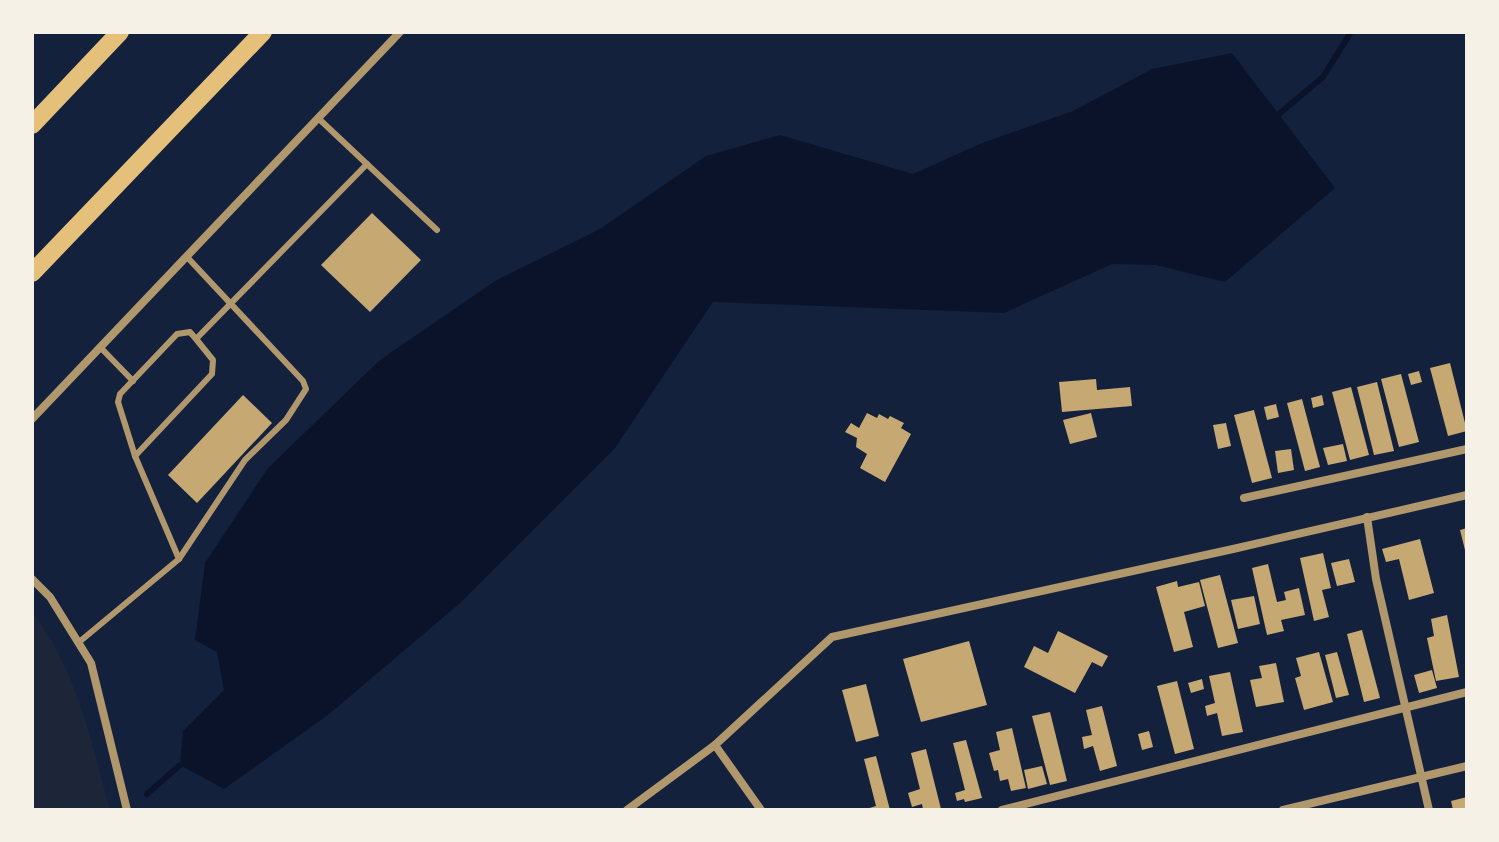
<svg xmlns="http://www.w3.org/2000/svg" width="1499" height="842" font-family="'Sofia Sans Condensed',sans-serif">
<rect width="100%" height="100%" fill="#14213d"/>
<path fill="#1d2539" d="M32,612C77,670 91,741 110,810H32Z"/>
<polygon fill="#0b132b" points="1232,53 1335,188 1225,282 1156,265 1112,264 1004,313 713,302 615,448 459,604 328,715 224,789 180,765 183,731 224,690 217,652 195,640 205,563 268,468 380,360 495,281 600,229 706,156 780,135 913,174 982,143 1073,111 1152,69"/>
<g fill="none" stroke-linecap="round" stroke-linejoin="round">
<g stroke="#0b132b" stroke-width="6">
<polyline points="1279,114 1323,77 1351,32"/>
<polyline points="147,794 180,765"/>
</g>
</g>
<g fill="#c6a872">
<polygon points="372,213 421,260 370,312 321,265"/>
<polygon points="1450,363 1467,431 1448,436 1430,368"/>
<polygon points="1419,371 1422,382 1411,385 1408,374"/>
<polygon points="1401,374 1419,442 1399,447 1381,379"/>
<polygon points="1096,379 1097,390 1130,387 1132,406 1062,412 1059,382"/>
<polygon points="1377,382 1394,451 1374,455 1357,387"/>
<polygon points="1351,387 1369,455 1350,460 1332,392"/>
<polygon points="243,395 272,423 197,503 168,475"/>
<polygon points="1322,395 1324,405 1313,408 1311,398"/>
<polygon points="1302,399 1320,467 1305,471 1287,403"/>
<polygon points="1276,404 1279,417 1267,420 1264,407"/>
<polygon points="1254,410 1272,478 1252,483 1234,415"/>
<polygon points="867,413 877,418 879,414 888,419 890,416 904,423 901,428 911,434 885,482 860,468 867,454 856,447 857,438 845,432 851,423 859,428"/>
<polygon points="1091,413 1097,437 1070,444 1063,420"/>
<polygon points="1226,423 1231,446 1218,449 1213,425"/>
<polygon points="1343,444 1347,461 1328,465 1323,448"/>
<polygon points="1291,449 1294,470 1278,473 1275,451"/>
<polygon points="1467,528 1467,554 1466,554 1460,530"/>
<polygon points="1420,539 1434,593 1409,600 1399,559 1386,562 1382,549"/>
<polygon points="1323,553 1331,588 1322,590 1329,617 1314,621 1300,558"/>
<polygon points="1349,559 1355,582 1337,586 1331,563"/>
<polygon points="1268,564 1277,602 1286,600 1284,592 1299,588 1305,615 1281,620 1284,631 1267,635 1252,568"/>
<polygon points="1220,575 1238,643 1218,648 1200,580"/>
<polygon points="1177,581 1178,587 1199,582 1205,606 1184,612 1193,647 1174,652 1156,587"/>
<polygon points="1254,596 1260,624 1238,629 1231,600"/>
<polygon points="1447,615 1459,677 1436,681 1427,638 1434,636 1431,619"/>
<polygon points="1362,630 1380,698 1364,702 1347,634"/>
<polygon points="1058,631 1108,656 1102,667 1092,662 1075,693 1024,667 1034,646 1048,653"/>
<polygon points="969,641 987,705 921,722 903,659"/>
<polygon points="1319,652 1333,702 1304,710 1295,678 1301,676 1296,658"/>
<polygon points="1337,652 1349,695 1336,698 1325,655"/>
<polygon points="1276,663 1284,702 1256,707 1250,680 1262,678 1259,666"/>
<polygon points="1432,670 1437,688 1419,693 1414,675"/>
<polygon points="1230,672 1243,732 1222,736 1217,713 1207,716 1205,706 1215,703 1209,676"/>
<polygon points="1202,679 1204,689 1191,693 1188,683"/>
<polygon points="1177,681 1194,749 1175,754 1157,686"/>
<polygon points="866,684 879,736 856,742 842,690"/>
<polygon points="1102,706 1117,766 1100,771 1093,746 1084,749 1082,737 1092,735 1086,710"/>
<polygon points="1050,712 1067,781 1050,785 1032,716"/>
<polygon points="1012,728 1026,788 1011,791 1008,779 1000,781 998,770 994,771 989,753 1000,750 996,732"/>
<polygon points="1149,731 1153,747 1142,750 1138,734"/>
<polygon points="966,740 982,798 965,802 964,799 957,801 955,793 965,790 953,743"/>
<polygon points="926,749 941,809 936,810 923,810 922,804 912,807 908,793 920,789 911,753"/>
<polygon points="876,756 890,810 863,810 876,806 864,759"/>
<polygon points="1042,766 1047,784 1028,789 1024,770"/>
<polygon points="1467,797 1467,810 1453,810 1451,801"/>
</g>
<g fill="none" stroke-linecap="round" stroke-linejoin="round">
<g stroke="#b1986c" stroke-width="6">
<polyline points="318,118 437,230"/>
<polyline points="196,339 190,332 177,334 120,394 118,402 135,456 212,374 213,360 196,339 367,164"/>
<polyline points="100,347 133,381"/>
<polyline points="135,456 179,559"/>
<polyline points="78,643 179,559 245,460 286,420 306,389 303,381 187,257"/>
</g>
<g stroke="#b1986c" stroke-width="8">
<polyline points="32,419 400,32"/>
<polyline points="1244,498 1467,449"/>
<polyline points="1367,517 1376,579 1429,810"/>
<polyline points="32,579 50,597 91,663 127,810"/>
<polyline points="715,745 761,810"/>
<polyline points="627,810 715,745 832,637 1233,549 1467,495"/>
<polyline points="1002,810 1467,692"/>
<polyline points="1283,810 1467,766"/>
</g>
<g stroke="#e5c07b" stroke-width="18">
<polyline points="32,125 120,32"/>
<polyline points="32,273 263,32"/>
</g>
</g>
<rect width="1499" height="842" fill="none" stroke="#f6f1e7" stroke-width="68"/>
</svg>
